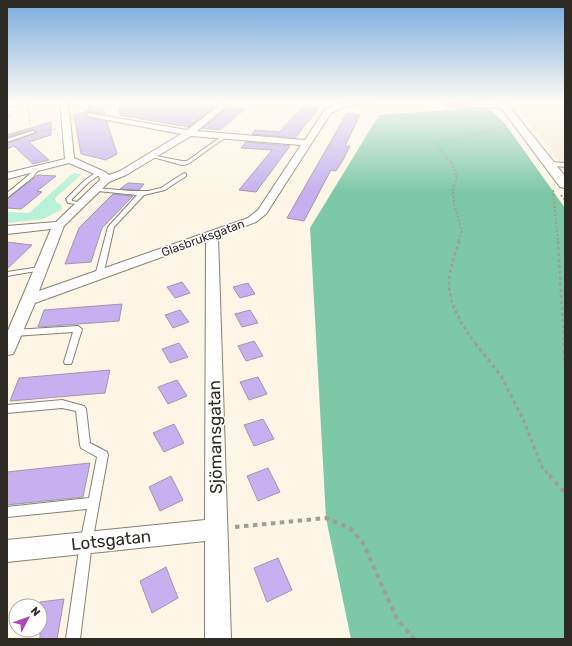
<svg xmlns="http://www.w3.org/2000/svg" width="572" height="646" font-family="Rubik,sans-serif">
<rect width="100%" height="100%" fill="#fdf6e6"/>
<polygon fill="#f5ebd5" points="511,101 565,101 565,168"/>
<polygon fill="#b9f1d6" points="73,173 82,174 55,198 56,202 61,205 62,209 43,219 7,223 7,212 29,213"/>
<polygon fill="#7dc8a6" points="486,107 503,121 565,208 565,639 351,639 326,518 310,228 379,115"/>
<g fill="#c6b0ef" stroke="#9e99a7">
<polygon points="120,101 177,101 216,106 189,127 119,115"/>
<polygon points="88,105 103,108 105,114 88,112 86,115 91,118 107,122 117,154 106,160 81,154 74,115 89,111"/>
<polygon points="305,105 319,108 295,138 252,134 255,130 279,132"/>
<polygon points="228,107 245,109 220,130 202,128"/>
<polygon points="347,113 360,115 345,146 350,146 343,160 336,171 331,170 304,221 287,218"/>
<polygon points="51,122 51,135 29,142 49,160 33,164 14,146 7,149 7,143 36,133 37,131 32,130 7,137 7,135"/>
<polygon points="246,142 290,146 256,192 239,190 272,150 241,148"/>
<polygon points="38,175 56,176 37,191 42,192 21,209 7,208 7,199"/>
<polygon points="128,183 144,184 139,190 120,189"/>
<polygon points="113,194 133,196 102,228 91,262 65,264 79,228"/>
<polygon points="7,242 32,245 7,269"/>
<polygon points="182,282 190,293 175,298 167,287"/>
<polygon points="248,283 255,294 240,298 233,287"/>
<polygon points="122,304 119,321 38,327 44,310"/>
<polygon points="180,310 189,322 173,328 165,315"/>
<polygon points="250,310 258,323 242,327 235,314"/>
<polygon points="254,341 263,356 246,361 238,346"/>
<polygon points="179,343 188,357 170,363 162,349"/>
<polygon points="110,370 105,393 10,401 19,378"/>
<polygon points="258,377 267,394 249,400 240,382"/>
<polygon points="177,380 187,396 168,404 158,387"/>
<polygon points="263,419 274,439 254,446 244,425"/>
<polygon points="174,424 184,443 164,452 153,433"/>
<polygon points="90,463 83,497 7,505 7,472"/>
<polygon points="268,468 280,492 258,501 247,476"/>
<polygon points="171,476 183,500 160,511 149,487"/>
<polygon points="278,558 292,590 267,602 254,568"/>
<polygon points="166,567 178,598 152,613 140,581"/>
<polygon points="64,599 57,639 40,639 40,602"/>
</g>
<g fill="none" stroke-linecap="round" stroke-linejoin="round">
<g stroke="#878173" stroke-width="2">
<g id="service">
<polygon points="446,104 505,106 507,107 505,108 447,106"/>
<polygon points="32,131 36,132 7,142 7,139"/>
<polygon points="222,136 226,137 188,164 182,165 149,156 151,155 182,161 187,161"/>
<polygon points="549,162 565,163 565,167 547,165 546,164"/>
<polygon points="34,168 39,169 33,177 7,198 7,193 29,175"/>
<polygon points="97,172 102,173 89,182 72,199 72,201 84,203 84,205 68,203 66,199 85,180"/>
<polygon points="184,173 186,174 186,176 165,190 144,195 114,227 103,276 102,278 96,278 95,276 108,227 137,195 98,191 95,189 96,188 131,191 148,191 161,188"/>
<polygon points="40,267 44,269 42,270 7,276 7,272"/>
<polygon points="78,326 82,329 72,362 71,364 65,364 64,362 73,332 14,336 10,333 14,330"/>
<polygon points="62,400 84,406 86,409 90,443 107,452 108,455 92,543 80,639 66,639 80,543 87,509 7,517 7,507 89,498 97,457 81,448 80,445 76,411 62,408 7,413 7,405"/>
</g>
</g>
<g stroke="#878173" stroke-width="2">
<g id="minor">
<polygon points="14,101 32,101 7,107 7,103"/>
<path d="M60,101H68L74,158L105,172L109,175L120,171L181,134L91,117L87,115L88,113L187,130L225,101H233L197,131L305,140L325,109L339,104L377,101L341,108L331,113L266,214L256,222L218,236L231,639H205V541L7,562V540L205,520L206,241L35,303L15,350L13,354L7,355V333L51,229L7,234V226L56,222L100,180L99,176L69,163L7,179V173L65,159ZM191,136L301,145L258,210L248,218L39,291L64,226L109,182L126,175Z"/>
</g>
</g>
<g stroke="#878173" stroke-width="2">
<polygon id="tertiary" points="496,101 505,101 565,176 565,188 560,187"/>
</g>
<g stroke="#a29d91" stroke-width="1.5" stroke-dasharray="1.5 1.5" stroke-linecap="butt">
<polyline points="29,108 30,125"/>
<polyline points="7,120 11,114"/>
<polyline points="42,131 55,129"/>
<polyline points="452,163 434,142 456,140 505,126"/>
</g>
<g stroke="#a29d91" stroke-width="2" stroke-dasharray="2 2" stroke-linecap="butt">
<polyline points="451,162 457,176 453,190 454,204 462,231 458,242"/>
<polyline points="553,190 558,242"/>
<polyline points="561,195 565,200"/>
</g>
<g stroke="#a29d91" stroke-width="2.5" stroke-dasharray="3 3" stroke-linecap="butt">
<path d="M459,241C455,253 450,269 449,281C448,303 463,328 476,344"/>
<polyline points="558,241 564,344"/>
</g>
<g stroke="#a29d91" stroke-width="3" stroke-dasharray="3.5 3.5" stroke-linecap="butt">
<polyline points="475,343 501,376 523,419 542,467 550,476"/>
<polyline points="564,343 565,371"/>
</g>
<g stroke="#a29d91" stroke-width="4" stroke-dasharray="4.5 4.5" stroke-linecap="butt">
<polyline points="549,475 565,493"/>
<polyline points="235,527 326,518 350,528 363,543 397,619 414,639"/>
</g>
<use href="#service" fill="#fff" fill-rule="evenodd"/>
<use href="#minor" fill="#fff" fill-rule="evenodd"/>
<use href="#tertiary" fill="#fff" fill-rule="evenodd"/>
</g>
<linearGradient id="sky" x2="0" y2="1"><stop stop-color="#77aade"/><stop offset="0.53" stop-color="#fefbf4"/><stop offset="1" stop-color="#fefbf4" stop-opacity="0"/></linearGradient>
<rect width="572" height="192" fill="url(#sky)"/>
<g text-anchor="middle" dominant-baseline="central" stroke-width="3" stroke-linejoin="round" paint-order="stroke">
<g font-size="12" fill="#2e2b25" stroke="#fff">
<text transform="translate(203 238) rotate(-20)">Glasbruksgatan</text>
</g>
<g font-size="17" fill="#2e2b25" stroke="#fff">
<text transform="translate(215 437) rotate(-91)">Sjömansgatan</text>
<text transform="translate(111 540) rotate(-6)">Lotsgatan</text>
</g>
</g>
<rect width="572" height="646" fill="none" stroke="#2e2b25" stroke-width="16"/>
<g transform="translate(28 618) rotate(49)"><circle r="19" fill="#ffffff" stroke="#abaaa8"/>
<path d="M0-3L7 15L0 10L-7 15Z" fill="#ad4bb2"/>
<text y="-6" font-size="11" font-weight="bold" text-anchor="middle" fill="#2e2b25">N</text>
</g>
</svg>
